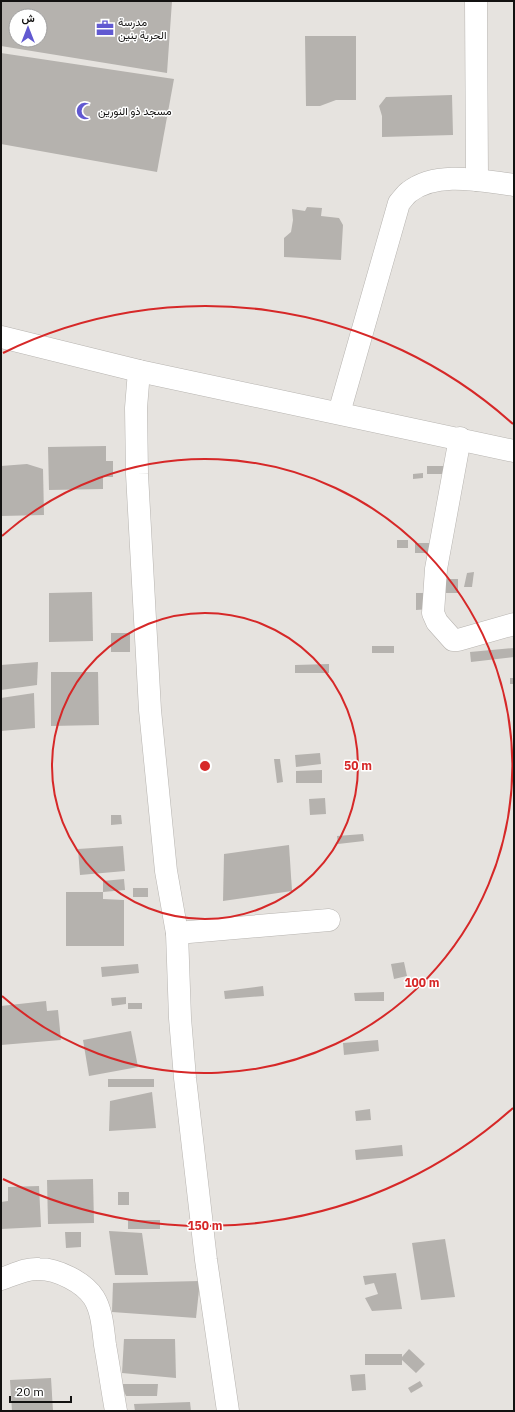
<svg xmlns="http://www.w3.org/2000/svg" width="515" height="1412" font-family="'IBM Plex Sans',Vazirmatn,sans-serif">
<rect width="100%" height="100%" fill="#e6e3df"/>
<g fill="#b5b2ae" fill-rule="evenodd">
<path d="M1,1H172L167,73L1,46ZM16,16H40V40H16Z"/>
<polygon points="305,36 356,36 356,100 336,100 320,106 306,106"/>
<polygon points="1,53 174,79 157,172 1,144"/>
<polygon points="452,95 453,135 382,137 382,116 379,106 386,97"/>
<polygon points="307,207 322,208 321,216 339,218 343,225 341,260 284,257 284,238 291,232 293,220 292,209 305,211"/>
<polygon points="106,446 106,461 113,461 113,477 103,477 103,489 49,490 48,447"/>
<polygon points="27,464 43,469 44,515 1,516 1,466"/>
<rect x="427" y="466" width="19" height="8"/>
<polygon points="423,473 423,478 413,479 413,474"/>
<rect x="397" y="540" width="11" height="8"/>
<rect x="415" y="543" width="15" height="10"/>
<polygon points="474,572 472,587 464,587 467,573"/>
<rect x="446" y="579" width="12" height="14"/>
<polygon points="92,592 93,641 49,642 49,593"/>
<polygon points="416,593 430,593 430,609 416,610"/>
<rect x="111" y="633" width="19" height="19"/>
<rect x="372" y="646" width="22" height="7"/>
<polygon points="514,648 514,657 471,662 470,652"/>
<polygon points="38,662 37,685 1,690 1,665"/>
<polygon points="329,664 329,673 295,673 295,665"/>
<polygon points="51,672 98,672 99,725 51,726"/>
<rect x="510" y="678" width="4" height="6"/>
<polygon points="34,693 35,728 1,731 1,698"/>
<polygon points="320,753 321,764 296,767 295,755"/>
<polygon points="274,759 280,759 283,782 277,783"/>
<polygon points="322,770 322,783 296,783 296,771"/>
<polygon points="325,798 326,814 310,815 309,799"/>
<polygon points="111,815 121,815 122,824 111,825"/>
<polygon points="363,834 364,841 338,844 337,836"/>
<polygon points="289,845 292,891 223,901 224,854"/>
<polygon points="123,846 125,871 80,875 78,849"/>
<polygon points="124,879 125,890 103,892 103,881"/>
<rect x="133" y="888" width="15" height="9"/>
<polygon points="66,892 103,892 103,899 124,900 124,946 66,946"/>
<polygon points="404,962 407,976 394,979 391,964"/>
<polygon points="138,964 139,973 102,977 101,967"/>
<polygon points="263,986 264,996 225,999 224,991"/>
<polygon points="384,992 384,1001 355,1001 354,993"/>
<polygon points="126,997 126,1004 112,1006 111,998"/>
<polygon points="46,1001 47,1011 58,1010 61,1040 1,1045 1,1006"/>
<rect x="128" y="1003" width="14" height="6"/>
<polygon points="131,1031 138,1067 89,1076 83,1040"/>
<polygon points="378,1040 379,1051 344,1055 343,1043"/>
<rect x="108" y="1079" width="46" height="8"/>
<polygon points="152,1092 156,1128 109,1131 110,1101"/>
<polygon points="370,1109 371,1120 356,1121 355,1111"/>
<polygon points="402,1145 403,1156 356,1160 355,1150"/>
<polygon points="93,1179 94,1223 48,1224 47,1180"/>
<polygon points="39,1186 41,1227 1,1229 1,1202 8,1201 8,1187"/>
<rect x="118" y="1192" width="11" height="13"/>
<rect x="128" y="1220" width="32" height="9"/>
<polygon points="109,1231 142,1233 148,1275 115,1275"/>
<polygon points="65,1232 81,1232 81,1247 66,1248"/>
<polygon points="445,1239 455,1297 421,1300 412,1243"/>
<polygon points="396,1273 402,1309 372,1311 365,1298 378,1294 374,1283 365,1285 363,1276"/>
<polygon points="200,1281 196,1318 112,1312 113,1283"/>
<polygon points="124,1339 175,1339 176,1378 122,1373"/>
<polygon points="409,1349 425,1364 416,1373 402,1360 402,1365 365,1365 365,1354 402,1354 402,1357"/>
<polygon points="365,1374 366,1390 352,1391 350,1375"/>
<polygon points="51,1378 53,1411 12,1411 10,1380"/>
<polygon points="420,1381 423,1386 411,1393 408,1388"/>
<polygon points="121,1384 158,1384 157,1396 126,1396"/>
<polygon points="190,1402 191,1411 135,1411 134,1404"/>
</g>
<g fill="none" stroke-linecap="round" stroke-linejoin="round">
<g stroke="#b7b4b0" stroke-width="23">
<g id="minor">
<polyline points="476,1 477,180"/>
<polyline points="139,371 136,408 137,474 150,710 166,871 177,933 180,1018 185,1078 206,1260 228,1411"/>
<path d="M339,413L399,203C402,200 405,195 409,192C437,170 482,181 514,185"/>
<polyline points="460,438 436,569 433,613 437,622 453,640 458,640 514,624"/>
<polyline points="177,933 329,920"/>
<path d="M1,1279C14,1275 26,1268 39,1269C57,1269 84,1282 94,1298C102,1311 103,1329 105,1345C109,1367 112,1389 116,1411"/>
</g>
</g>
<g stroke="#b7b4b0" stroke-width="23">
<polyline id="tertiary" points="1,337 139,371 514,451"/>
</g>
<use href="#minor" stroke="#fff" stroke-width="22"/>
<use href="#tertiary" stroke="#fff" stroke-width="22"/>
</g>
<g fill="none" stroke="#d62828" stroke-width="2">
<circle cx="205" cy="766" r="153"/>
<path d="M2 536A307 307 0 1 1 2 996"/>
<path d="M513 1108A460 460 0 0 1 3 1179M3 353A460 460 0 0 1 513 424"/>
</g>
<defs>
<g id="office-bare" transform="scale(1.38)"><path d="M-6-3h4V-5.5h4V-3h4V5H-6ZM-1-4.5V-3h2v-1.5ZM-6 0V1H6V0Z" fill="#6159d1" stroke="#fff" stroke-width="2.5" paint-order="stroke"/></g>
<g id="mosque-bare" transform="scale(1.38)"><path d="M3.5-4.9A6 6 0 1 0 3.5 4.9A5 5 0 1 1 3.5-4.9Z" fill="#6159d1" stroke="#fff" stroke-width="2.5" paint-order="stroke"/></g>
</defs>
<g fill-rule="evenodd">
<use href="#office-bare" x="105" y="28"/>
<use href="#mosque-bare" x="85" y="111"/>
</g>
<g text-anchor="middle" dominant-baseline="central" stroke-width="3" stroke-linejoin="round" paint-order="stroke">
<g font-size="11" fill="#131211" stroke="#fff" text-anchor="start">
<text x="118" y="22">مدرسة<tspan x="118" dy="13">الحرية بنين</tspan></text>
<text x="98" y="111">مسجد ذو النورين</text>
</g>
</g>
<circle cx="205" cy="766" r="6" fill="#d62828" stroke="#fff" stroke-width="2"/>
<g font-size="12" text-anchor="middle" font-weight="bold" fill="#d62828" stroke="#fff" stroke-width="3" stroke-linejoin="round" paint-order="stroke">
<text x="358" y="770">50 m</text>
<text x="422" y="987">100 m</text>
<text x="205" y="1230">150 m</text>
</g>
<rect width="515" height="1412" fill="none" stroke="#131211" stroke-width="4"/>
<g transform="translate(28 28)"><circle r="19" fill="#ffffff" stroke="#a1a0a0"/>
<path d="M0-3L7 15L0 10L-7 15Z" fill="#6159d1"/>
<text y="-6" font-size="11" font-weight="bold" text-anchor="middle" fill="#131211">ش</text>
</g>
<path d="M10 1396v6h61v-6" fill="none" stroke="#131211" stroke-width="2"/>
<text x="16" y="1396" font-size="12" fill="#131211" stroke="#ffffff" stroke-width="3" paint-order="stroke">20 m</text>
</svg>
